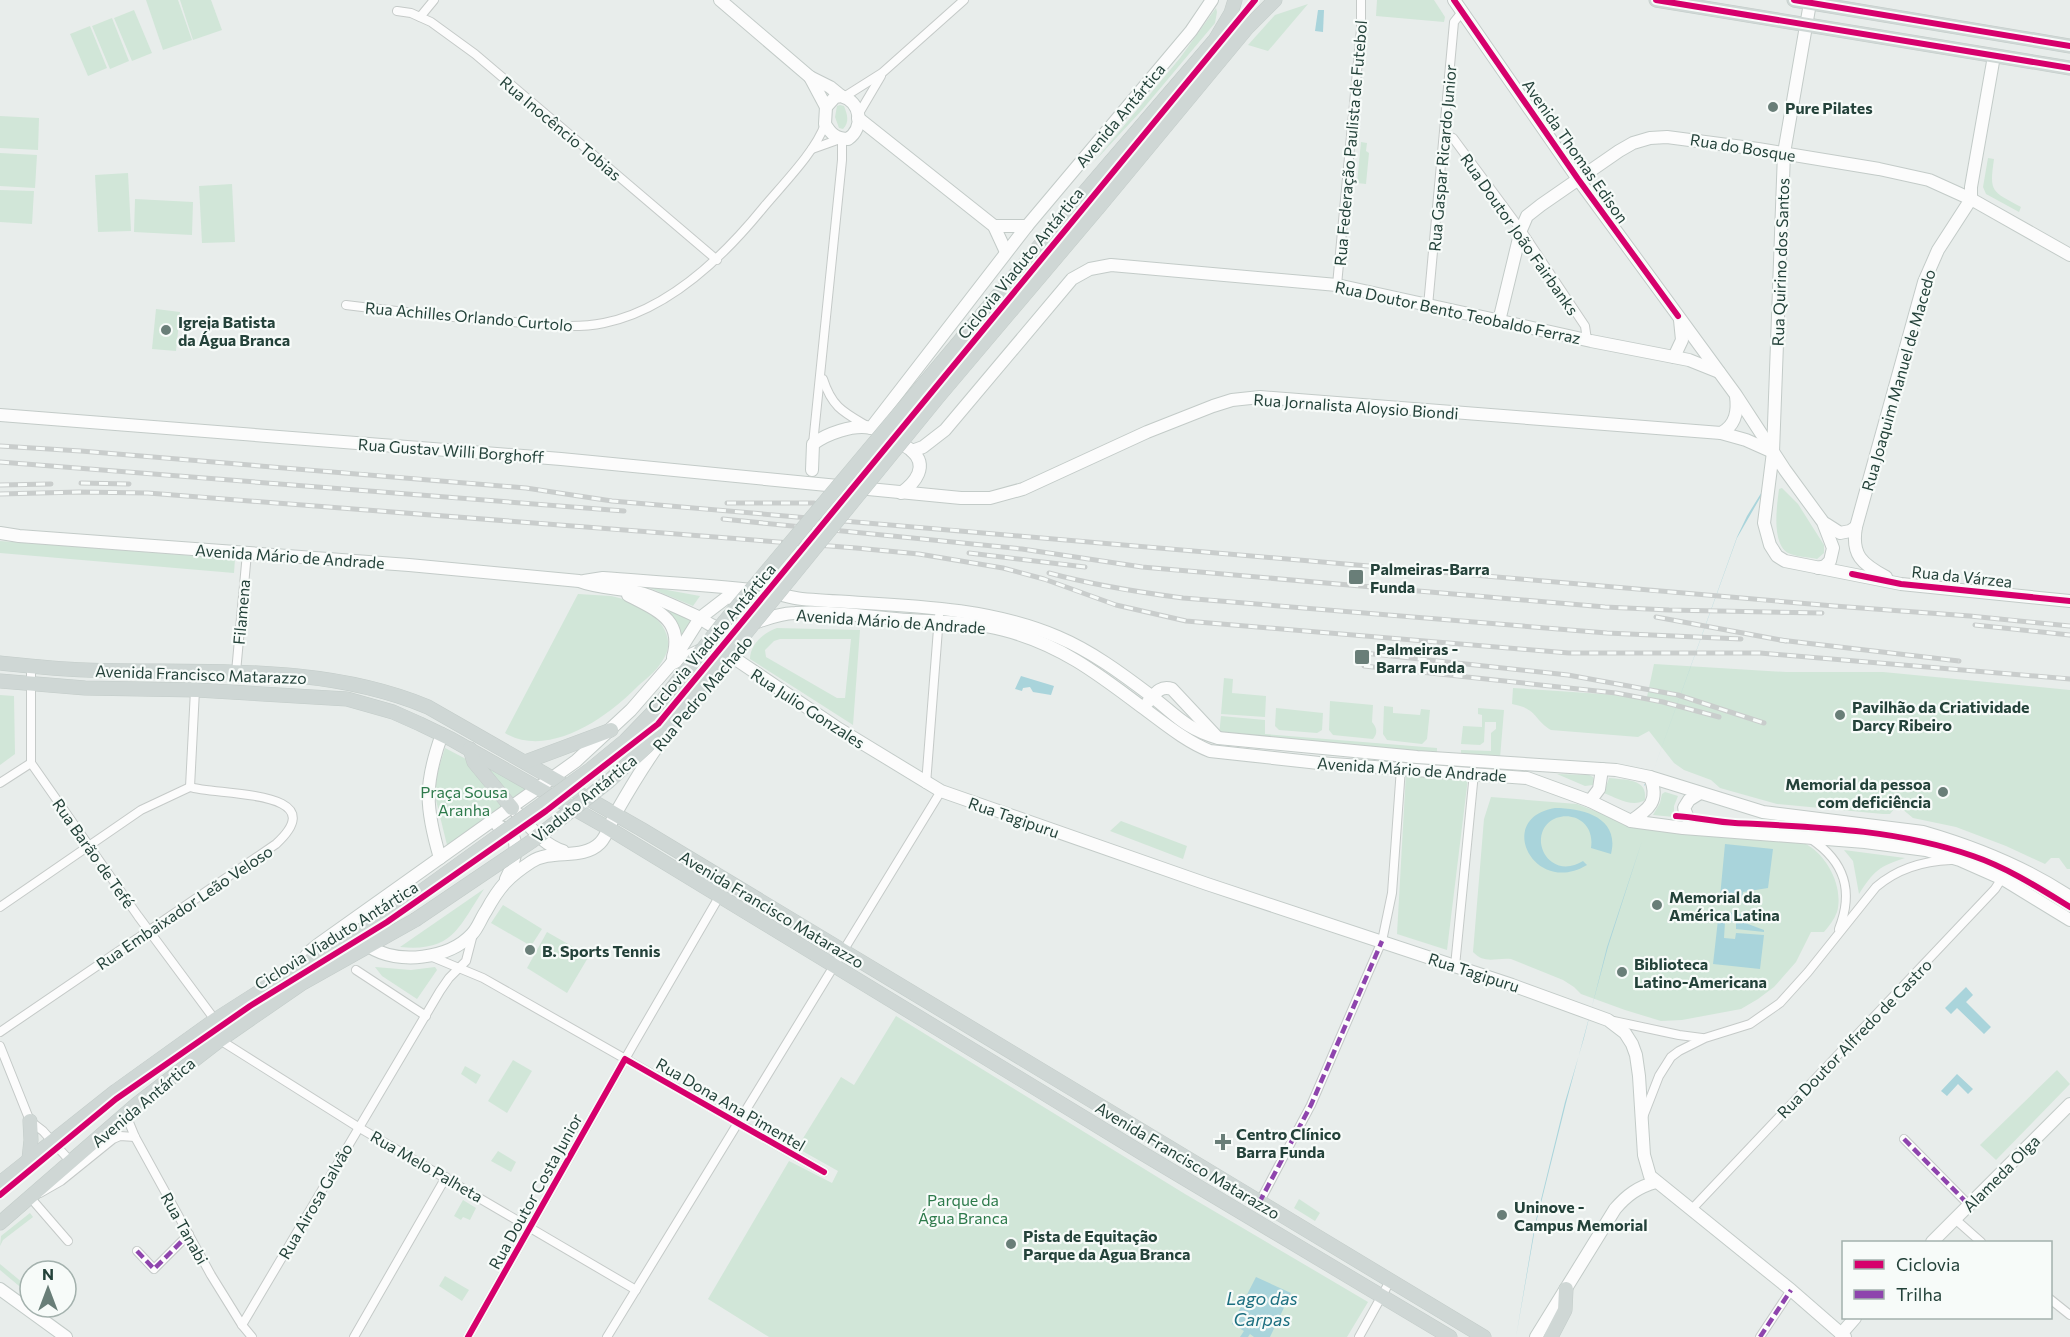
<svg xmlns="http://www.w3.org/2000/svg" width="2070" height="1337" font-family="Commissioner,sans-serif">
<rect width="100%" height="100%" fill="#e8edeb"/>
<g fill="#d1e6d8" fill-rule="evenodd">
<polygon points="146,0 178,0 192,40 163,50"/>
<polygon points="180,0 211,0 222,30 193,40"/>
<polygon points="1377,0 1434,0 1445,17 1444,22 1376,16"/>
<polygon points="1308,4 1268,51 1248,45 1275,15"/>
<polygon points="1216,8 1217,12 1215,23 1142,110 1093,163 1180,58"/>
<polygon points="134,10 152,53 132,61 114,18"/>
<polygon points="112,18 129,61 110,69 92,26"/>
<polygon points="90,26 107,68 88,76 70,34"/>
<path d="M840,105L844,106C847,114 850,122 843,129L839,128L835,117L837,106Z"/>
<polygon points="0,116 39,118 38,150 0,148"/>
<polygon points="1361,142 1367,143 1366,151 1369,153 1366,184 1357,183"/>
<polygon points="0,153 37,155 35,188 0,186"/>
<path d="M1988,158L1994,159C1989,193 1992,191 2021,207L2019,212L1986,194L1983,187Z"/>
<polygon points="128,173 131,231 98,232 95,175"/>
<polygon points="232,184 235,242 202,243 199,186"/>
<polygon points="0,190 34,191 32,224 0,222"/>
<polygon points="135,199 193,202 192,235 134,232"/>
<polygon points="156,309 180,312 176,351 152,349"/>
<path d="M1782,488L1798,504L1824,545V553L1817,559C1808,557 1796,557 1788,553C1771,543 1777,505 1779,489Z"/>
<polygon points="0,541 235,559 234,573 0,553"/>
<polygon points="645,586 700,596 693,606"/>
<path d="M578,594C589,595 600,595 611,596C640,601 686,629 661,663C655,672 646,679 638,686C608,717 549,759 505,733Z"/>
<polygon points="665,605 692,617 680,644 678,624"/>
<path d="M777,628L860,630L853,725L750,659C750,645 764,632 777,628ZM780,639H851L845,698H837L766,657L765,650L774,641Z"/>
<path d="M1654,664L1786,672H1883L2070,690V869H2067L2059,858H2051L2045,864L2006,846L1956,827L1913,818L1901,808H1895L1890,814H1883L1777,804L1720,788L1711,780L1684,770L1674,763L1649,731L1638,737L1551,730C1533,719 1538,709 1512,704L1513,688L1647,697Z"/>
<polygon points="1224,678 1233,679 1232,693 1266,696 1265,717 1221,714"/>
<polygon points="0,695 14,696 15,754 0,765"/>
<path d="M1330,701L1373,705L1372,722C1377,728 1378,733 1373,739L1333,735L1329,730Z"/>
<polygon points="1384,706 1393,707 1393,713 1420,715 1421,709 1430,710 1427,739 1422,744 1387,740 1383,734"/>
<polygon points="1276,708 1323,713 1322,730 1317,733 1279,730 1275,726"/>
<polygon points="1478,708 1504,710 1500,758 1461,755 1461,750 1491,751 1491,733 1496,729 1496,722 1485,722 1484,742 1480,745 1461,744 1463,726 1482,727 1482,715 1478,714"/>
<polygon points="1221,716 1265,720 1265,734 1437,748 1437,753 1219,735"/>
<polygon points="445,748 466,759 503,806 447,845 435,796 437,774"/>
<polygon points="483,763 529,790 513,801"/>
<polygon points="1406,773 1468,778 1447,950 1397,934"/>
<polygon points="1557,774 1589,775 1593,777 1595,783 1593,785 1585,786"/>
<path d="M1609,778C1625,780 1648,778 1645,800C1633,808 1616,798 1604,793Z"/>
<polygon points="1665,792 1678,796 1674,806 1674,817 1653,815 1660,803 1662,794"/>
<path d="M1491,797L1577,804L1637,827L1804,843C1827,854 1844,887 1837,912C1834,920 1829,926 1824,932H1811L1796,962L1774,987L1758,999L1741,1009L1682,1020L1661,1021L1625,1010L1581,994L1574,987L1563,980L1511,959C1497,957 1485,965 1473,952L1484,819Z"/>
<polygon points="1121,821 1187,846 1183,859 1110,831"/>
<path d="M1844,850L1905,858C1879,866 1873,872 1859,894L1853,861Z"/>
<path d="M484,889C458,928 453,952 400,947Z"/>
<polygon points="503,905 542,929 531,946 491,923"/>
<polygon points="547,932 589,956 567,993 527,968"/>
<polygon points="375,967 411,970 435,967 437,970 417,999 382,976"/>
<polygon points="896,1016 1185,1194 1368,1302 1347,1337 769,1337 708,1299 789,1161 832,1183 838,1171 797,1148 841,1077 854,1085"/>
<polygon points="513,1060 532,1071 507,1113 488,1101"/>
<polygon points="465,1066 481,1075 476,1084 461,1074"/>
<polygon points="2057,1070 2070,1084 1996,1160 1980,1145"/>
<polygon points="498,1151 516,1162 511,1172 491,1161"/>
<polygon points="1299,1199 1320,1213 1315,1221 1294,1208"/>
<polygon points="463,1200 476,1208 470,1220 463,1217 461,1220 454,1216"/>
<polygon points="30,1213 33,1217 3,1240 0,1246 1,1236"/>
<polygon points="0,1264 29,1288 25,1291 0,1270"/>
<polygon points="445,1276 469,1290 462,1301 439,1286"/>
</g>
<g fill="#a9d4db">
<polygon points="1318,10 1324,10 1323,32 1315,31"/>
<polygon points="1783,151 1774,368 1764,491 1737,538 1651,777 1644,786 1642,841 1608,947 1566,1103 1536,1223 1516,1337 1535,1224 1565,1102 1584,1038 1607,947 1642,841 1644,785 1651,777 1737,537 1747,516 1763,490 1774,368"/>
<polygon points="1021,676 1054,686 1051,695 1033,692 1030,687 1023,688 1022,691 1015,689"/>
<path d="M1555,808C1584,808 1620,818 1611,854L1591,848C1597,807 1539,806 1541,843C1542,851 1546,858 1552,862C1562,869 1573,867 1583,861L1587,865C1534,897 1494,818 1555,808Z"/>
<polygon points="1725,844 1773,849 1768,888 1743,892 1742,899 1720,897"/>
<polygon points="1719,911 1741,914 1740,921 1764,930 1764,932 1736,929 1736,922 1725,922 1724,938 1735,939 1736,933 1764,935 1760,969 1713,964"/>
<polygon points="1966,987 1973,995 1966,1002 1991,1027 1984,1034 1957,1008 1951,1014 1945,1008"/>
<polygon points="1957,1074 1973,1089 1968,1094 1958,1084 1947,1096 1941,1091"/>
<polygon points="1256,1277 1291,1293 1270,1337 1254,1337 1250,1334 1248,1337 1240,1337 1244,1331 1232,1324"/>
</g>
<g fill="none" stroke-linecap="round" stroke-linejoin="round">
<g stroke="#c5cac8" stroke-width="10">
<g id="street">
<polyline points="397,11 411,13 431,22 475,54 717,260"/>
<polyline points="420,17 434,0"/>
<polyline points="844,97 882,73 964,0"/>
<polyline points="858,115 881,76"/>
<polyline points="1444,134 1453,138 1521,230 1585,326 1587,340"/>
<polyline points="812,149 840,139"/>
<polyline points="1337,285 1361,29 1361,0"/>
<path d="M346,305C402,312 458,318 514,322C543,325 575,329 604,323C668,310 724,256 763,208C782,185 816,151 825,124"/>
<polyline points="1428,306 1454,22 1462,12"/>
<path d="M823,379C832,407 843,412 867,426"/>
<polyline points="813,444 842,160 842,139"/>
<polyline points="31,666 31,763 138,916 215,1020"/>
<polyline points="236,672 247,553"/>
<polyline points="0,783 31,763"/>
<polyline points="926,784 939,616"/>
<polyline points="190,787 195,690"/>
<path d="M1811,839C1845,862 1854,891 1839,929"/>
<polyline points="0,907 141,810 190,787"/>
<polyline points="430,956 483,978 824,1172"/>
<polyline points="1455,966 1474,773"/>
<polyline points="356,970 426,1016"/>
<polyline points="1609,1020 1679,1035 1702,1038"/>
<path d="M0,1032L276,844C336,789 218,796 190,787"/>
<polyline points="220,1040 358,1127 636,1290"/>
<polyline points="0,1046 30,1121 43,1131 71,1162"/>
<polyline points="126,1115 135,1137 211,1275 242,1325 252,1337"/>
<path d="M1643,1117L1659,1076L1671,1057L1679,1051L1705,1038L1750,1024L1780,1003L1808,972L1876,887C1897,869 1922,861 1951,860"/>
<polyline points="1904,1139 1969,1205"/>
<polyline points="40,1193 61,1181 113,1139 120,1136 135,1137"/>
<polyline points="29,1196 68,1241"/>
<polyline points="1259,1203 1311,1105 1382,941 1392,893 1401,768"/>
<polyline points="1692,1209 1995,889 2011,864"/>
<polyline points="1955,1219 1981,1242"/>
<polyline points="137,1251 154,1269 189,1234"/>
<polyline points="2050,1299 2070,1315"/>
<polyline points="242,1325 440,991 449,978 466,961 473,934"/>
<polyline points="354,1337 446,1177"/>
<polyline points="468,1337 633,1045 719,897"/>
<polyline points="607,1337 941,791"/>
<polyline points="1359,1337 1390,1281"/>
<polyline points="1760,1337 1791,1290"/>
</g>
</g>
<g stroke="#c3cbc8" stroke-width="14">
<g id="secondary">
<polyline points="720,0 810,77 830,87 841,96"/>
<polyline points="1454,0 1578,179 1736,395 1785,470 1823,522 1833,548 1830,561 1825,566 1818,568"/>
<polyline points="1810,3 1784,153 1773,452 1764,523 1770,545 1777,556 1785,561 1901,584 2070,601"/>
<polyline points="810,77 826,107"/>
<path d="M841,96C862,102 864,128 848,139C836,139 831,134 825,124L826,107L835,97Z"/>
<polyline points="858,118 994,226 1006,252"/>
<polyline points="994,226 1027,226"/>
<polyline points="1499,321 1521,230 1527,216 1541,205 1619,151 1633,143 1650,138 1667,137 1758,149 1879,169 1929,180 1971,199 2070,255"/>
<polyline points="1674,357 1682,340 1680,320"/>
<polyline points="0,415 561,459 961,498 990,498 1023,489 1147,432 1213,406 1232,400 1260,397 1721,433 1746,440 1773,452"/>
<polyline points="871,428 1027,226 1191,31 1212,0"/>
<path d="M1721,433C1736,425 1738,411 1736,396"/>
<polyline points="912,451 923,447 945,430 1072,279 1090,269 1111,265 1337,285 1591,341 1689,360 1719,372"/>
<path d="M812,470L813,444C826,434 853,424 871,428C879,429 889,437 896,441C901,444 908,447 912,451C929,466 915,483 901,493"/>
<polyline points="1826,524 1840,533 1850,531 1856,527"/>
<path d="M0,533L19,536L409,565L579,581C602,590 627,587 650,596C666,602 681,609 696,616C706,621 713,629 725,629C749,629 771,613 795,613C833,611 871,617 909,620C941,622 973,622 1004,630C1059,644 1097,673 1142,707C1164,723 1185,741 1210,751L1319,763L1527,778L1590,801L1631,821L1638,822L1683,828L1865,842L1926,850L1960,860L2003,879L2070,920"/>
<path d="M1886,577C1862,564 1851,555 1856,527L1924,282L1938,250L1971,199V187L1994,56"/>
<path d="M584,581L603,578C656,582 709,585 762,591C776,592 789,598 802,599C886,606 979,603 1058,637C1091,651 1121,673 1150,695C1176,715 1184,728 1218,738L1417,757L1616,770L1650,777L1763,812L1923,832C1975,847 2025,867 2070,897"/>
<path d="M628,595C656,610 684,619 673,657"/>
<polyline points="671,664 699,651 708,650 731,656 839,729 941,791 1207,884 1512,985 1608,1020 1625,1033 1632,1044 1636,1055 1639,1076 1644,1155 1650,1176 1791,1290 1845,1337"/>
<path d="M1148,702C1155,694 1160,685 1172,689L1217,737"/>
<polyline points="1590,801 1599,789 1602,769"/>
<path d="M517,813C531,827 543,845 563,851"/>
<path d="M1631,821C1649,809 1660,801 1650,777"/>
<path d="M498,826C525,833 515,862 506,879"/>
<polyline points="1698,829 1689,821 1684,808 1689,800 1700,793"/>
<path d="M440,858C425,807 424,784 442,734"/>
<path d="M370,947C398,965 449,959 472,934C478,928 481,918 486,911C499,887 508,877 531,862C552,848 582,861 600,843C608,835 611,820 617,811C633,783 649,756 669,731"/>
<polyline points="299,966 309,952 319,944 576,761 631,710 671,664 700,618 726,598 752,596"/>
<polyline points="1932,1242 2070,1104"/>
<polyline points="0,1289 66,1337"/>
<polyline points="1841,1334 1855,1318"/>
<path d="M1536,1337L1615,1209C1627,1195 1638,1187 1656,1182"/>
</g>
</g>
<g stroke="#c3ccc9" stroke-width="15">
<g id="primary">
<polyline points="1656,0 2070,68"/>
<polyline points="1794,0 2070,46"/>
<polyline points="1083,194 1215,40 1231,13 1235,0"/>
<polyline points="1098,208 1247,28 1275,0"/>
<path d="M0,663C29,666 57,669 86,670C200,674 321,662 428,707L641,829L1484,1337"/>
<polyline points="0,681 85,688 197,690 347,699 393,712 420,724 451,739 608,828 1142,1153 1450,1337"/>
<polyline points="470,749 474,762 512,808"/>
<polyline points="525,762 611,730"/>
<polyline points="29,1159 31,1140 30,1121"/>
<polyline points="0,1183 116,1091 215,1020 298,967 364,932 408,901"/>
<polyline points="0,1223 137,1104 220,1040 301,984 415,920"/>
<polyline points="1551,1337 1565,1310 1566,1289"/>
</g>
</g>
<use href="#street" stroke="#fcfcfc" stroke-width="8"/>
<use href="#secondary" stroke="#fcfcfc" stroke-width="12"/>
<use href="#primary" stroke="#cfd7d5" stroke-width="14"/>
<g stroke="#c9cdcc" stroke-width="5">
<g id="rail">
<polyline points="0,446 81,451 526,488 612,501 1834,606 1970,616 2070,626"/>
<polyline points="0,462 624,511"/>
<polyline points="81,483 129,484"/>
<polyline points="0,485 51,484"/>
<polyline points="0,494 79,492 148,493 856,548 919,554 1003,568 1044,579 1116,605 1186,621 1569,653 1760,653 2070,679"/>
<polyline points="727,503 814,503"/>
<polyline points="723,519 1022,549 1142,567 1372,587 1605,607 1669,610 1822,613"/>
<polyline points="969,553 1085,567"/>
<path d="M1049,573C1093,585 1137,592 1183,598L1607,633L1741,639"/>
<polyline points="1656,617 1786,641"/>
<polyline points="1975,625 2070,635"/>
<polyline points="1780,640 1959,661"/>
<polyline points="1364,653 1568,675 1678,695 1764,723"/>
<polyline points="1364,666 1616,693 1663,702 1719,717"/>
</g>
</g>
<use href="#rail" stroke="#f7fbf9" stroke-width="3" stroke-dasharray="9" stroke-linecap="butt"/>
<g stroke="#c3ccc9" stroke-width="15" stroke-linecap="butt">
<g id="primary-bridge">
<polyline points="408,901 591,769 625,741 656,709 725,621 1083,194"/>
<polyline points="415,920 532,841 609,781 647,746 701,688 938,397 1098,208"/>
</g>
</g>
<use href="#primary-bridge" stroke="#cfd7d5" stroke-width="14"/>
<g stroke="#8e44ad" stroke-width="4.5" stroke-dasharray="9 4.5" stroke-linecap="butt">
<polyline points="1904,1139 1969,1205"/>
<polyline points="1259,1203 1311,1105 1382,941"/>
<polyline points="137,1251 154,1269 189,1234"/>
<polyline points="1760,1337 1791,1290"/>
</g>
<g stroke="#f7fbf9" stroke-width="10">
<g id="cycleway">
<polyline points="1454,0 1578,179 1678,316"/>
<polyline points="1656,0 2070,68"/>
<polyline points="1794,0 2070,46"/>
<polyline points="1852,574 1901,584 2070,601"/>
<path d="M1676,816C1696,817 1715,822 1735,823C1816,827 1896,829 1973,856C2008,868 2039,888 2070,907"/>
<polyline points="0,1195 116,1099 250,1006 387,922 546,811 658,724 1255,0"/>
<polyline points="468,1337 625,1059 824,1172"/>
</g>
</g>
<use href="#cycleway" stroke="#d6006c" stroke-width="6"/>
</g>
<g fill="#697e78" stroke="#f7fbf9" stroke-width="2">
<circle cx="1773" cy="107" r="6"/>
<circle cx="166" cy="330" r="6"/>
<rect x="1348" y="569" width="16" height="16" rx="3"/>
<rect x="1354" y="649" width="16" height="16" rx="3"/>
<circle cx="1840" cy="715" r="6"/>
<circle cx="1943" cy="792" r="6"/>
<circle cx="1657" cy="905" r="6"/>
<circle cx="530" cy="950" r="6"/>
<circle cx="1622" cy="972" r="6"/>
<path d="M1220 1133h6v6h6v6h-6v6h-6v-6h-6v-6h6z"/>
<circle cx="1502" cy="1215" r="6"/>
<circle cx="1011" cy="1244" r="6"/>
</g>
<g text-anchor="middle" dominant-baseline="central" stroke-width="4.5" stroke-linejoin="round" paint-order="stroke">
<g font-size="16" font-weight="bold" fill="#24423a" stroke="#f7fbf9" text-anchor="start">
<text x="1785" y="107">Pure Pilates</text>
<text x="178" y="321">Igreja Batista<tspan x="178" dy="18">da Água Branca</tspan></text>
<text x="1370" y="568">Palmeiras-Barra<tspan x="1370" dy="18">Funda</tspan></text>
<text x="1376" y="648">Palmeiras -<tspan x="1376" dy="18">Barra Funda</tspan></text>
<text x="1852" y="706">Pavilhão da Criatividade<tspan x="1852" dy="18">Darcy Ribeiro</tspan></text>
<text x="1931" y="783" text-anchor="end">Memorial da pessoa<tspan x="1931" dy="18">com deficiência</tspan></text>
<text x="1669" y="896">Memorial da<tspan x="1669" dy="18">América Latina</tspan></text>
<text x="542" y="950">B. Sports Tennis</text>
<text x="1634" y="963">Biblioteca<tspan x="1634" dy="18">Latino-Americana</tspan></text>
<text x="1236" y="1133">Centro Clínico<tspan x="1236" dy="18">Barra Funda</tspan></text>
<text x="1514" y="1206">Uninove -<tspan x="1514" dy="18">Campus Memorial</tspan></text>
<text x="1023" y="1235">Pista de Equitação<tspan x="1023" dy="18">Parque da Agua Branca</tspan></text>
</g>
<g font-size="16" fill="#24423a" stroke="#f7fbf9">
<text transform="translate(1120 115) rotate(-50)">Avenida Antártica</text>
<text transform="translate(561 128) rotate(40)">Rua Inocêncio Tobias</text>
<text transform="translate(1350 143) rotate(-85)">Rua Federação Paulista de Futebol</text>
<text transform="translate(1743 147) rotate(9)">Rua do Bosque</text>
<text transform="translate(1576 151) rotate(55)">Avenida Thomas Edison</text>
<text transform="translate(1442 158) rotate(-85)">Rua Gaspar Ricardo Junior</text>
<text transform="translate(1520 234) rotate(55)">Rua Doutor João Fairbanks</text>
<text transform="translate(1780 262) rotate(-88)">Rua Quirino dos Santos</text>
<text transform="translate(1020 263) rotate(-51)">Ciclovia Viaduto Antártica</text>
<text transform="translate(1458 312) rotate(12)">Rua Doutor Bento Teobaldo Ferraz</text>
<text transform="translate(469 316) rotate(5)">Rua Achilles Orlando Curtolo</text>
<text transform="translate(1898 380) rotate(-74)">Rua Joaquim Manuel de Macedo</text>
<text transform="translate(1356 406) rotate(4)">Rua Jornalista Aloysio Biondi</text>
<text transform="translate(451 450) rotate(4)">Rua Gustav Willi Borghoff</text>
<text transform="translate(290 556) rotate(4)">Avenida Mário de Andrade</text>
<text transform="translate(1962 576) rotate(6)">Rua da Várzea</text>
<text transform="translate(241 612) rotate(-85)">Filamena</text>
<text transform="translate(891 621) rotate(4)">Avenida Mário de Andrade</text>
<text transform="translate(711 638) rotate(-50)">Ciclovia Viaduto Antártica</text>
<text transform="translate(201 674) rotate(2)">Avenida Francisco Matarazzo</text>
<text transform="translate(702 693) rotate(-50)">Rua Pedro Machado</text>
<text transform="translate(808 708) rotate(33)">Rua Julio Gonzales</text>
<text transform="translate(1412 769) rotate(4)">Avenida Mário de Andrade</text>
<text transform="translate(584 798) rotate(-39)">Viaduto Antártica</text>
<text transform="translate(1014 817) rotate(19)">Rua Tagipuru</text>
<text transform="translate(94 853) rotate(55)">Rua Barão de Tefé</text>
<text transform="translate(184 907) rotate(-34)">Rua Embaixador Leão Veloso</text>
<text transform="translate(772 909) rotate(31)">Avenida Francisco Matarazzo</text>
<text transform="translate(336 935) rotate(-32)">Ciclovia Viaduto Antártica</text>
<text transform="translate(1474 972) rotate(18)">Rua Tagipuru</text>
<text transform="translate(1854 1038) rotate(-46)">Rua Doutor Alfredo de Castro</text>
<text transform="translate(143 1102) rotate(-40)">Avenida Antártica</text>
<text transform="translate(731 1104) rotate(30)">Rua Dona Ana Pimentel</text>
<text transform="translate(1188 1160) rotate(31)">Avenida Francisco Matarazzo</text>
<text transform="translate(427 1166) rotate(30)">Rua Melo Palheta</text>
<text transform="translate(2001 1173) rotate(-45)">Alameda Olga</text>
<text transform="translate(535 1191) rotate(-61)">Rua Doutor Costa Junior</text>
<text transform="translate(315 1201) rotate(-60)">Rua Airosa Galvão</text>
<text transform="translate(185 1228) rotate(61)">Rua Tanabi</text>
</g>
<g font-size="16" fill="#2d7a4b" stroke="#f7fbf9">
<text x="464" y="791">Praça Sousa<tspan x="464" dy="18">Aranha</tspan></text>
<text x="963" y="1199">Parque da<tspan x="963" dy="18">Água Branca</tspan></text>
</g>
<g font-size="18" font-style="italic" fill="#1c6f80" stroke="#f7fbf9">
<text x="1262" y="1298">Lago das<tspan x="1262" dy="21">Carpas</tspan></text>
</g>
</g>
<rect x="1842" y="1241" width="210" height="78" fill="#f7fbf9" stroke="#a3b1ad" stroke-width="1.5"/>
<rect x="1854" y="1260" width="30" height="9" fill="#d6006c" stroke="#a3b1ad" stroke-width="1.5"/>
<text x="1896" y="1271" font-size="18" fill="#24423a">Ciclovia</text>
<rect x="1854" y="1290" width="30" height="9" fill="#8e44ad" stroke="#a3b1ad" stroke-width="1.5"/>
<text x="1896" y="1301" font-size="18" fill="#24423a">Trilha</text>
<g transform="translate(48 1289)"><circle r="28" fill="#f7fbf9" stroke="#a3b1ad" stroke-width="1.5"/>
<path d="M0-4.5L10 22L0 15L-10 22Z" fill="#697e78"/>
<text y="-9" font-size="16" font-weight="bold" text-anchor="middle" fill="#24423a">N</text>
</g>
</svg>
